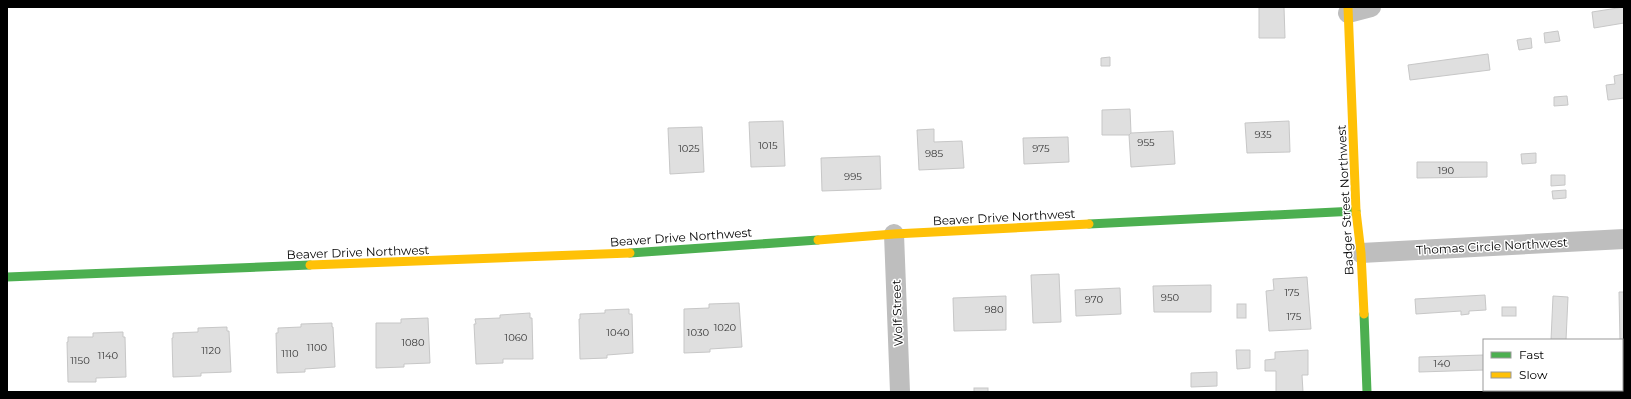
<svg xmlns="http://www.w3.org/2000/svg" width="1631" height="399" font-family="Montserrat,sans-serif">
<rect width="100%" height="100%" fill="#fff"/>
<g fill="#dfdfdf" stroke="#c7c7c7">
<polygon points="1259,7 1284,7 1285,38 1259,38"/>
<polygon points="1624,7 1624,23 1594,28 1592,12"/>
<polygon points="1558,31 1560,41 1545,43 1544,33"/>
<polygon points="1531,38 1532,48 1519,50 1517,40"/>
<polygon points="1488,54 1490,70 1410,80 1408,65"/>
<polygon points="1110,57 1110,66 1101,66 1101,58"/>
<polygon points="1624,74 1624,98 1608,100 1606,85 1615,84 1614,76"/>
<polygon points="1567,96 1568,105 1554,106 1554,97"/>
<polygon points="1130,109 1131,133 1129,135 1102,135 1102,110"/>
<polygon points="783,121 785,166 751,167 749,122"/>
<polygon points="1289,121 1290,152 1247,153 1245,123"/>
<polygon points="702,127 704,172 670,174 668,128"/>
<polygon points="934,129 934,142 962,141 964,168 919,170 917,130"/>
<polygon points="1173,131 1175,164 1131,167 1129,135 1131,133"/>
<polygon points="1068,137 1069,162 1024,164 1023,138"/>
<polygon points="1536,153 1536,163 1522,164 1521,154"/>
<polygon points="880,156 881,189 822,191 821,158"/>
<polygon points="1417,162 1487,162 1487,177 1417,178"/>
<polygon points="1551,175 1565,175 1565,185 1551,186"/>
<polygon points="1566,190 1566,198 1553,199 1552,191"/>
<polygon points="1059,274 1061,322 1033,323 1031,275"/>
<polygon points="1307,277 1311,329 1269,331 1266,291 1274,290 1273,279"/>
<polygon points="1211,285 1211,312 1154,312 1153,286"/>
<polygon points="1120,288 1121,314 1076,316 1075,290"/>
<polygon points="1619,292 1624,292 1624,363 1622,363 1622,340 1620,340"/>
<polygon points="1485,295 1486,310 1469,311 1469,314 1461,315 1461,311 1416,314 1415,299"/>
<polygon points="1006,296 1006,330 954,331 953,298"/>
<polygon points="1553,296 1568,297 1566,340 1551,340"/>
<polygon points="739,303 742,347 710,349 710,352 684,353 684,309 709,308 709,304"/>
<rect x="1237" y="304" width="9" height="14"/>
<rect x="1502" y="307" width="14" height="9"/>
<polygon points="629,309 629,314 632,314 633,353 607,355 607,358 580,359 579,319 580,319 580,314 605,313 605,310"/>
<polygon points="530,313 530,318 532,318 533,359 503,359 503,363 476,364 474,324 476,324 475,319 500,318 500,315"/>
<polygon points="428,318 430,363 404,364 404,367 376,368 376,323 401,323 401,319"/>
<polygon points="332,323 332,327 333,327 335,367 305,369 305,372 277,373 276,333 278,333 278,328 301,327 301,324"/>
<polygon points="227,327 227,331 229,331 231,372 201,373 201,376 173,377 172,338 173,338 173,333 198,332 198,328"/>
<polygon points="123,332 123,337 125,337 126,377 96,378 96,382 68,382 67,342 68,342 68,337 93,337 93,333"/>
<polygon points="1236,350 1250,350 1250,368 1237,369"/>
<polygon points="1308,350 1308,375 1302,375 1303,392 1276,392 1276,371 1265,371 1265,360 1275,359 1275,352"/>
<polygon points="1484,355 1484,370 1419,372 1419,357"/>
<polygon points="1217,372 1217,386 1191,387 1191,373"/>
<rect x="974" y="388" width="14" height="4"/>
</g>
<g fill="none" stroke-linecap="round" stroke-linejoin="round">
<g stroke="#bebebe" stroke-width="20">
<polyline points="1348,13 1371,7"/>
<polyline points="894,234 900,392"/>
<polyline points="1361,253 1624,239"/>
</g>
<g stroke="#4caf50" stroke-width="9">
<polyline points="1089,224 1356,211"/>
<polyline points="630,253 818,240"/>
<polyline points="7,277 310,265"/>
<polyline points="1364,314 1367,392"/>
</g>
<g stroke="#ffc107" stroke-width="9">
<polyline points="1348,7 1356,211 1361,253 1364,314"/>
<polyline points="818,240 894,234 1089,224"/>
<polyline points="310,265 630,253"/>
</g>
</g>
<g text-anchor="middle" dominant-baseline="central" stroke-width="3" stroke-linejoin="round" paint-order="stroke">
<g font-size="10" fill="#383838">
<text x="1263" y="134">935</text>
<text x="1146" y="142">955</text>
<text x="768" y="145">1015</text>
<text x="689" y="148">1025</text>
<text x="1041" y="148">975</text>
<text x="934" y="153">985</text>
<text x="1446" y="170">190</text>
<text x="853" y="176">995</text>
<text x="1292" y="292">175</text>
<text x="1170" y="297">950</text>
<text x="1094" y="299">970</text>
<text x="994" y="309">980</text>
<text x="1294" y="316">175</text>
<text x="725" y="327">1020</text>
<text x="618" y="332">1040</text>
<text x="698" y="332">1030</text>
<text x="516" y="337">1060</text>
<text x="413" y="342">1080</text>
<text x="317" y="347">1100</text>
<text x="211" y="350">1120</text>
<text x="290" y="353">1110</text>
<text x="108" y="355">1140</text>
<text x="80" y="360">1150</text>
<text x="1442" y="363">140</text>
</g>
<g font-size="12" fill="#000" stroke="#fff">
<text transform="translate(1345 200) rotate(-93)">Badger Street Northwest</text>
<text transform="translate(1004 217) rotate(-3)">Beaver Drive Northwest</text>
<text transform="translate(681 237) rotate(-4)">Beaver Drive Northwest</text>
<text transform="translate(1492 246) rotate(-3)">Thomas Circle Northwest</text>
<text transform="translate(358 252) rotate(-2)">Beaver Drive Northwest</text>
<text transform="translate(897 313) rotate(-92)">Wolf Street</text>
</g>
</g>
<rect width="1631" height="399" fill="none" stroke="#000000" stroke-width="16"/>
<rect x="1483" y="339" width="140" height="52" fill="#ffffff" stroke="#999999"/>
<rect x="1491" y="352" width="20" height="6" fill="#4caf50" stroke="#999999"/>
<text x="1519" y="359" font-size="12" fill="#000000">Fast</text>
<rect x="1491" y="372" width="20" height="6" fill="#ffc107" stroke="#999999"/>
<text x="1519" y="379" font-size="12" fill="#000000">Slow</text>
</svg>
